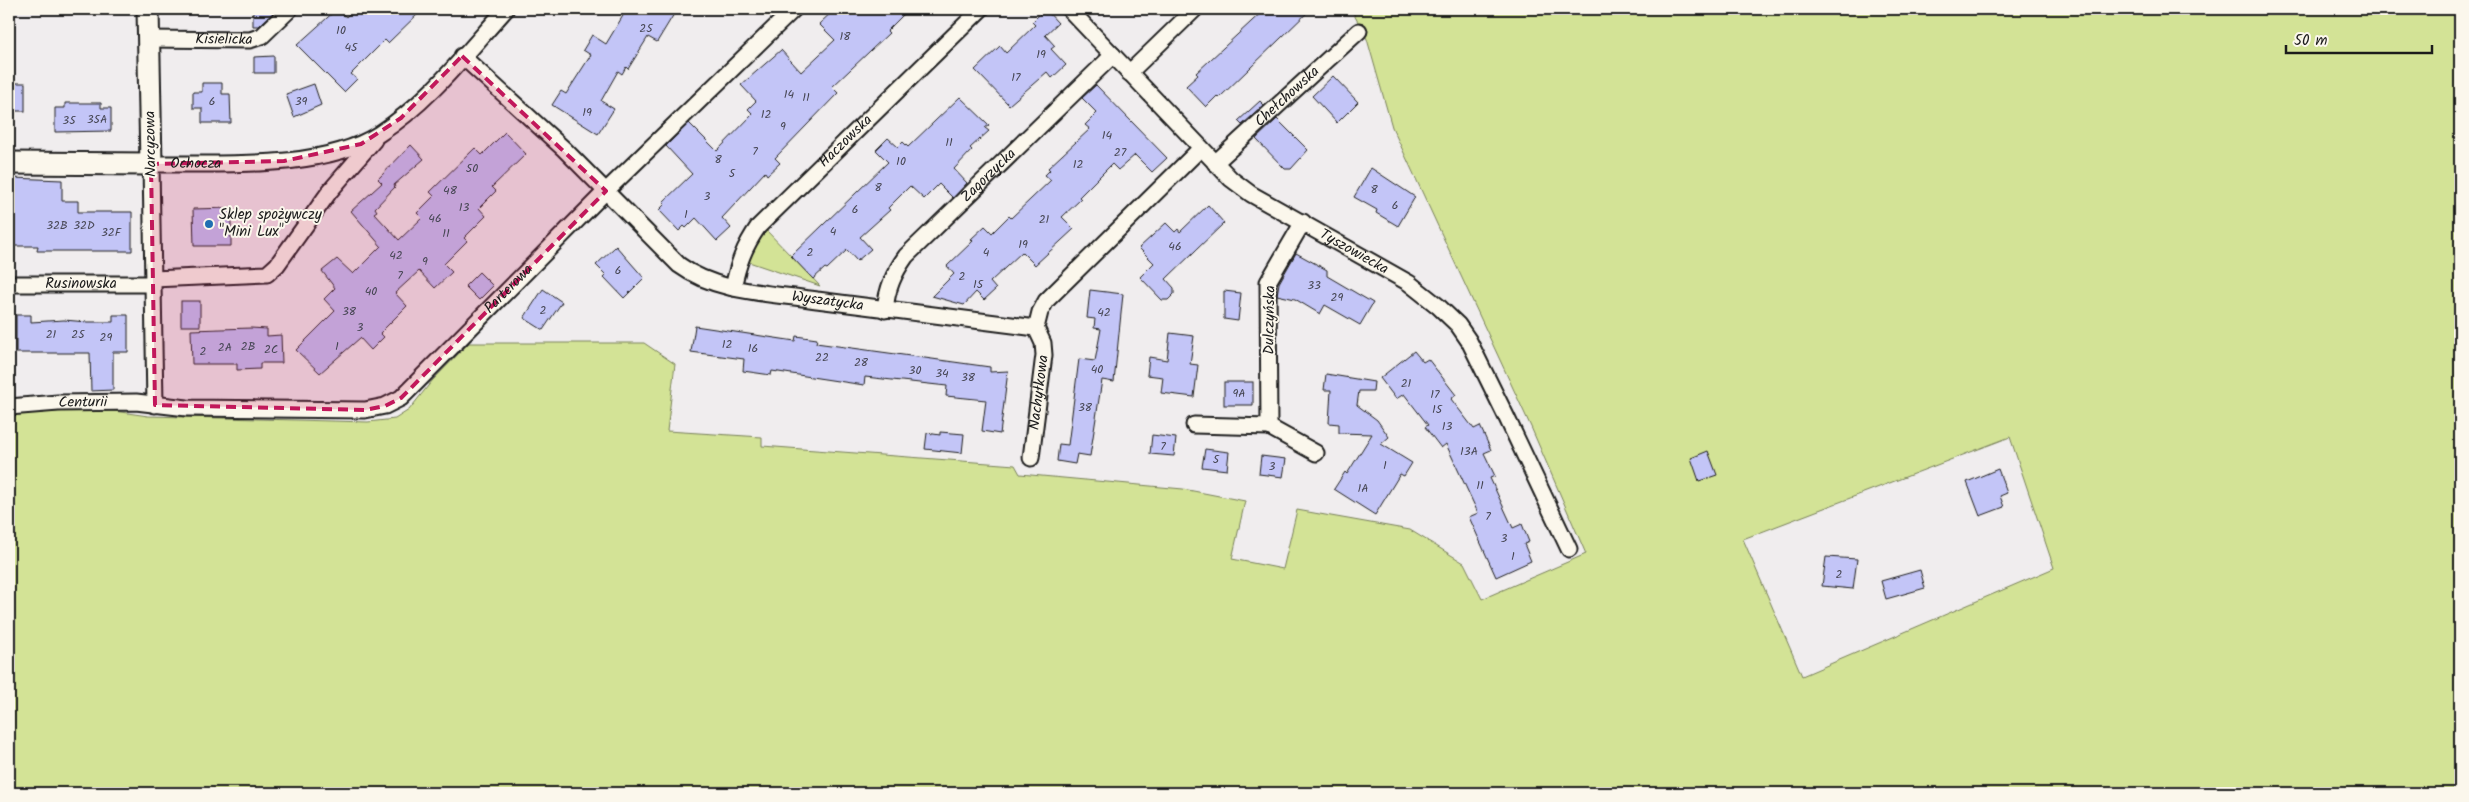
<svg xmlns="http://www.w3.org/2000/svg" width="2469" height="802" font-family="Kalam,sans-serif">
<rect width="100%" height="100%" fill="#f0edee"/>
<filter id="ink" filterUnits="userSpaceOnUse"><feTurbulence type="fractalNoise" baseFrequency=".02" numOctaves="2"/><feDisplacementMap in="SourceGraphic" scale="10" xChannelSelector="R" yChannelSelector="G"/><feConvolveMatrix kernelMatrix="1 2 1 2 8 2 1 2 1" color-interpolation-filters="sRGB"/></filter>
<g filter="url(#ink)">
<g fill="#d3e396" stroke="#788059" fill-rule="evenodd">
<path d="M1351,9H2460V793H9V415L100,409L148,416L368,422L395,419L409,410L432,381L469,343H644L675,364L667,431L762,437V446L1015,465L1020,474L1183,489L1245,501L1232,559L1283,569L1297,510L1410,530L1464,563L1482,599L1586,554L1531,427L1392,127L1367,39ZM2010,437L2054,568L1802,676L1743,539Z"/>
<polygon points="765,229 820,286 743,260"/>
</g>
<g fill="#c3c5f7" stroke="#1c1c1c">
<polygon points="253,9 277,9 259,26 253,26"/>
<polygon points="337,9 346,17 354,9 423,9 388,43 385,40 351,74 357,79 344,92 297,45"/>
<polygon points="627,9 677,9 657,42 648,37 628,69 626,67 622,74 618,71 601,101 614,109 598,134 552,105 561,91 566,94 591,55 583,50 592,35 606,44"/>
<polygon points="835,9 909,9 887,31 889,33 832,87 838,93 775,158 780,163 767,175 765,172 722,218 731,228 717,241 696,218 686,228 684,226 679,231 659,210 665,204 663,202 692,174 666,146 689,123 717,151 753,114 748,109 756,101 741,85 781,50 801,72 835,40 819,24"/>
<polygon points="1045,9 1058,23 1045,35 1055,46 1051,49 1066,65 1052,78 1047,72 1009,105 975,70 1000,46 1006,53 1035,25 1032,22"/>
<polygon points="1265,9 1311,9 1219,98 1217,96 1206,107 1186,86 1198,75 1196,73"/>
<polygon points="274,56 274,73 254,73 254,57"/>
<polygon points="1333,76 1358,102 1337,123 1312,96"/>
<rect x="9" y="83" width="16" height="28"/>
<polygon points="202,83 222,83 222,94 230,94 231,123 202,123 202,108 193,108 193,92 202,92"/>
<polygon points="314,84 321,105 294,117 286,94"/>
<polygon points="1096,85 1167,158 1152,172 1135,155 1118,170 1112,164 1079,197 1081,199 1062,217 1074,229 1035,265 1022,252 990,282 996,289 984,300 976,292 964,305 932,296 954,274 947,266 973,241 971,239 985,226 992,233 1009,216 1011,218 1051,180 1045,175 1050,170 1048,168 1090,129 1085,125 1097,113 1082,98"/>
<polygon points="960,97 989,125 985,128 989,131 970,148 972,150 954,169 967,183 953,198 939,184 924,199 910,186 888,208 890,210 860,237 871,249 857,261 847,250 827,269 825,268 813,279 791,256 888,162 876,150 888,138 898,147 903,142 908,147"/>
<polygon points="1260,101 1264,105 1242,125 1238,121"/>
<polygon points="65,103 101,103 101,108 111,108 111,131 55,132 55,108 65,108"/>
<polygon points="1277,119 1308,150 1291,169 1285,169 1256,139"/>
<polygon points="505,132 526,154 492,187 496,191 479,208 486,216 464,238 467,241 444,264 452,272 435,288 419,271 395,293 407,306 380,333 384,337 371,350 360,338 320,373 296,350 335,311 324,299 335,288 322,271 337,259 353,274 381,246 351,211 382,183 378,179 411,145 424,159 394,185 395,187 375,208 377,211 374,213 399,240 422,218 417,213 434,196 430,192 475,148 482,155"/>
<polygon points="1371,168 1415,197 1398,226 1376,213 1377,210 1354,197"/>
<polygon points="12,178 62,180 62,201 78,201 78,212 132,212 132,251 37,251 38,246 10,246 9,184 12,184"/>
<polygon points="1208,205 1224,223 1166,279 1174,288 1174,294 1168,300 1162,300 1140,277 1154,263 1139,248 1166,223 1175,232 1178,229 1180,232"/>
<polygon points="231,208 231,246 194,246 193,209"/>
<polygon points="616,246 644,278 624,298 604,277 606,275 596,265"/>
<polygon points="1296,253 1327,270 1327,276 1373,303 1360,325 1325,305 1320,314 1295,299 1277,295 1279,283"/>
<polygon points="479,272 493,286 479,300 465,286"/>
<polygon points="543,289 562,302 543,330 524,318"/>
<polygon points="1090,290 1123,294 1114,382 1102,380 1090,456 1077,454 1075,464 1057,461 1059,444 1068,445 1079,359 1095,361 1101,329 1094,328 1095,319 1087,318"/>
<polygon points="1224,291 1241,293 1238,321 1224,319"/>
<rect x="181" y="301" width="19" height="25"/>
<polygon points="16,315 31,315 31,322 64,320 87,322 113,322 113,315 128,315 128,352 113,352 113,390 91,391 90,353 16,353"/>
<polygon points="695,326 795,341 796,336 817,339 816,343 990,367 990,372 1008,371 1000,434 982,431 986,400 946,396 947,386 865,377 864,385 772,371 771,375 743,371 744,359 691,352"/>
<polygon points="251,328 267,329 267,336 281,335 282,363 260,363 260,369 237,370 237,364 192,364 191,330"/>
<polygon points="1170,333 1194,336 1190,364 1198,365 1194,397 1161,393 1163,377 1147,375 1149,357 1167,360"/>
<polygon points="1414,351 1423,362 1428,359 1456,395 1451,399 1474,429 1480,426 1491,450 1484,453 1495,476 1490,478 1513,528 1522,524 1529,542 1524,544 1531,561 1496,577 1469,517 1478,513 1446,444 1441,448 1425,427 1428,425 1404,394 1396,399 1380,378"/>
<polygon points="1326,374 1374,382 1373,391 1359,391 1357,405 1377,420 1389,437 1381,444 1412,463 1404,476 1400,474 1375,515 1334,489 1345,472 1347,474 1372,434 1339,433 1339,424 1329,423 1331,390 1324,390"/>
<rect x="1224" y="382" width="29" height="23"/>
<polygon points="940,432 964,434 962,453 925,449 927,433 940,435"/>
<polygon points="1152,435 1176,438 1174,456 1150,454"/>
<polygon points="1205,449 1229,452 1227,470 1202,467"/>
<polygon points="1708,451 1717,475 1699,481 1691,458"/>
<polygon points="1261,456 1286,459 1283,477 1259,474"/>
<polygon points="1998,469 2007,493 2000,496 2004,507 1980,516 1967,482"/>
<polygon points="1826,557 1857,559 1853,589 1822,586"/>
<polygon points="1920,570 1925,588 1886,599 1881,581"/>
</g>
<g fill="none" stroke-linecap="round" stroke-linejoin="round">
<g stroke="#1c1c1c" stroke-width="19">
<g id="street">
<path id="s1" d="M1069,9L1231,179L1251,194L1409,283L1438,306L1458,325L1469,341L1506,416L1569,549"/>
<path id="s2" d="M148,39L250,40L262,36L290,9"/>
<path id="s3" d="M462,56L564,149L679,265C717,293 771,293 817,300C890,310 963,319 1036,328L1040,312L1046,301L1201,148"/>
<polyline points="1129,73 1195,9"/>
<path id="s4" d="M1215,163L1359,31"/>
<polyline points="153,279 267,274 277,265 330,191 374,140"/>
<path id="s5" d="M9,284H153"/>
<path id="s6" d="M733,288C738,264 744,247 758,227L981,9"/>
<path id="s7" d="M885,310C887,288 894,273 906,256L1113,55"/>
<path id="s8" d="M155,405L151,164C218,163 322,171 379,134C429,102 467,52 506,9"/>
<path id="s9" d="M9,407L58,403L136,402L187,408L365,410L385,406L401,398L606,191L794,9"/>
<polyline points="1194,425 1269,427 1316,453"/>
<polyline points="1269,427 1268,282 1303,222"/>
<path id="s10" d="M1031,458L1044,355L1043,343L1036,328"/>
</g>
</g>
<g stroke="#1c1c1c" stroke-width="25">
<polyline id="secondary" points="9,163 151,164 148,9"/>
</g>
<use href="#street" stroke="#fbf7ec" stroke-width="15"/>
<use href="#secondary" stroke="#fbf7ec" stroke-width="21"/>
</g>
</g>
<path fill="#c2185b" fill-opacity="0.2" stroke="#c2185b" stroke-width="4" stroke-dasharray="10 6" stroke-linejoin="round" d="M462,56L606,191L401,398L385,406L365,410L155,405L151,164L284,161L361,144L401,118Z"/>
<circle fill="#1f6fb2" stroke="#fbf7ec" stroke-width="2" cx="209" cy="224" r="5"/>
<g text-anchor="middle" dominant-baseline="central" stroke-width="4" stroke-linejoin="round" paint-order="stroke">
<g font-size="12" fill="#464653">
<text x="646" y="28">25</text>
<text x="341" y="30">10</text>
<text x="845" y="36">18</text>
<text x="351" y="47">45</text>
<text x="1041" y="54">19</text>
<text x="1016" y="77">17</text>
<text x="789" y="94">14</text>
<text x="806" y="97">11</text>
<text x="212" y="101">6</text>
<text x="301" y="101">39</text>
<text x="587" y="112">19</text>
<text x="766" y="114">12</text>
<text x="97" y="119">35A</text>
<text x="69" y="120">35</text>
<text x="783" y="126">9</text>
<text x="1107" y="135">14</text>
<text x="949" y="142">11</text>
<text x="755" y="151">7</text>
<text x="1120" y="152">27</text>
<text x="718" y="159">8</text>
<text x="901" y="161">10</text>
<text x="1078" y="164">12</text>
<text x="472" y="168">50</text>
<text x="732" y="173">5</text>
<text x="878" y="187">8</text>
<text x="1374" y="189">8</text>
<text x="450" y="190">48</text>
<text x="707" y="196">3</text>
<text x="1395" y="205">6</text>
<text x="464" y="207">13</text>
<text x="855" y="209">6</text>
<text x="686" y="214">1</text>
<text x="435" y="218">46</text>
<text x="1044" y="219">21</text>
<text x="57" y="225">32B</text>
<text x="84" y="225">32D</text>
<text x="833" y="231">4</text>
<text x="111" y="232">32F</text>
<text x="446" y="233">11</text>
<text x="1023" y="244">19</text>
<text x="1175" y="246">46</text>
<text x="810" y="252">2</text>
<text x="986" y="252">4</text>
<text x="396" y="255">42</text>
<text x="425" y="261">9</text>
<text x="618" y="270">6</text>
<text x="400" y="275">7</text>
<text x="962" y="276">2</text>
<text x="978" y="284">15</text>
<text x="1314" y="285">33</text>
<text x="371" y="291">40</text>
<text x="1337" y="297">29</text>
<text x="543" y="310">2</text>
<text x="349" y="311">38</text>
<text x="1104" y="312">42</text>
<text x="360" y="327">3</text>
<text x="51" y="334">21</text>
<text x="78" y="334">25</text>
<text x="106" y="337">29</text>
<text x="727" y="344">12</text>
<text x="248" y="346">2B</text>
<text x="337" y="346">1</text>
<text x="225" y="347">2A</text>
<text x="753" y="348">16</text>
<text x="271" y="349">2C</text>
<text x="203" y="351">2</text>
<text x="822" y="357">22</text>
<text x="861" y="362">28</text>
<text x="1097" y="369">40</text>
<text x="915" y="370">30</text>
<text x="942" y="373">34</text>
<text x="968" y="377">38</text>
<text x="1406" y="383">21</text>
<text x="1239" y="393">9A</text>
<text x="1435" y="394">17</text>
<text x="1085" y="407">38</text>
<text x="1437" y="409">15</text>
<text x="1447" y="426">13</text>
<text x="1163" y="446">7</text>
<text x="1469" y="451">13A</text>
<text x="1216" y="459">5</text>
<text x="1385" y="465">1</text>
<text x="1272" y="466">3</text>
<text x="1480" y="485">11</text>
<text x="1363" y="488">1A</text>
<text x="1488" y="516">7</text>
<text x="1504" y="538">3</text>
<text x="1513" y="556">1</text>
<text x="1839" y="574">2</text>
</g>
<g font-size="15" fill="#1c1c1c" stroke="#fbf7ec">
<text stroke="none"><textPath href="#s2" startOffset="76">Kisielicka</textPath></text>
<text stroke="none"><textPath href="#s4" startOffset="98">Chełchowska</textPath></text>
<text stroke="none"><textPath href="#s6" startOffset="189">Haczowska</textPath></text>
<text transform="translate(151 144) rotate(-91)">Narcyzowa</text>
<text stroke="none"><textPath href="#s8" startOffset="286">Ochocza</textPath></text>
<text stroke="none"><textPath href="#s7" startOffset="174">Zagorzycka</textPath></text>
<text stroke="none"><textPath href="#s1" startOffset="378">Tyszowiecka</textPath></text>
<text stroke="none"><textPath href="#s5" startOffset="72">Rusinowska</textPath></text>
<text stroke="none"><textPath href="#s9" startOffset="548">Parterowa</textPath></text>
<text stroke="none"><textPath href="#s3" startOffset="456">Wyszatycka</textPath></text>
<text transform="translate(1270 320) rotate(-89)">Dulczyńska</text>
<text stroke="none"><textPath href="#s10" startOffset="66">Nachyłkowa</textPath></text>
<text stroke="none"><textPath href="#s9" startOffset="74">Centurii</textPath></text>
</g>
<g font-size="15" fill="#1c1c1c" stroke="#fbf7ec" text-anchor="start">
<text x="219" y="215">Sklep spożywczy<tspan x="219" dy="17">"Mini Lux"</tspan></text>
</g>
</g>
<rect width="2469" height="802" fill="none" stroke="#fbf7ec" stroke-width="30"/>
<rect x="15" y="15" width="2439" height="772" fill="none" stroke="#1c1c1c" stroke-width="2" filter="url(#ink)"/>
<path d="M2286 45v8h146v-8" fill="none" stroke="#1c1c1c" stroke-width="2.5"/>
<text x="2294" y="45" font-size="15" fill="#1c1c1c" stroke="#fbf7ec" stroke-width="4" paint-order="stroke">50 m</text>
</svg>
